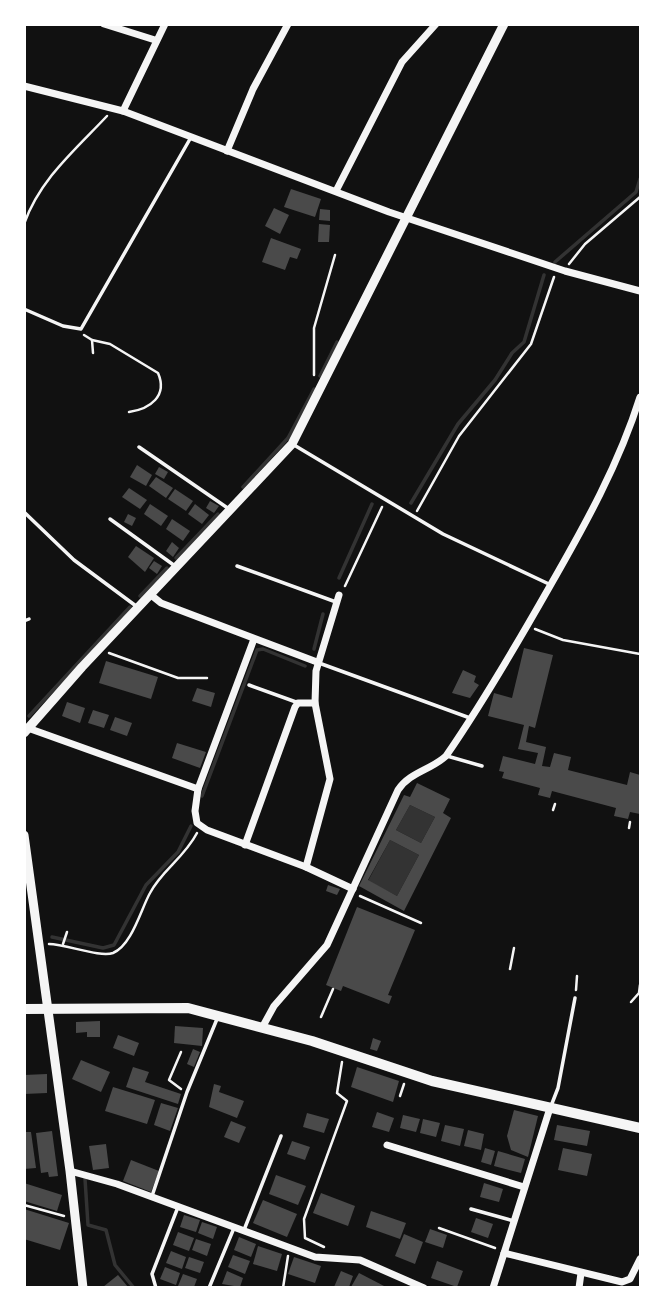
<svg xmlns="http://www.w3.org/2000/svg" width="665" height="1312" font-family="Poppins,sans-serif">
<rect width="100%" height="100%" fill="#111"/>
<g fill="#333">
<polygon points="410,805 435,817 421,843 396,830"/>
<polygon points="390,840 419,855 397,896 368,881"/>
</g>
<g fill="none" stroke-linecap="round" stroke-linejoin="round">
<g stroke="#333" stroke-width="3.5">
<polyline points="555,262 636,192 640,179"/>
<polyline points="320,376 337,342"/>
<polyline points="243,487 288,438 314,389"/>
<polyline points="411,503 458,424 495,380 512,353 524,342 544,275"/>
<polyline points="176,558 218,514"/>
<polyline points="339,578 372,504"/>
<polyline points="140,596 167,568"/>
<polyline points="314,649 323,614"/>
<polyline points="29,716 130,607"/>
<polyline points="202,796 257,650 263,649 305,666"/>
<polyline points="52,937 103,948 114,945 146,885 178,852 191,826"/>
<polyline points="85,1179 88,1225 106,1230 115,1265 134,1288"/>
</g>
</g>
<g fill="#4a4a4a" fill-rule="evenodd">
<polygon points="291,189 321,199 315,217 284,207"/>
<polygon points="274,208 289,215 280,234 265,226"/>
<polygon points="320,209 330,210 330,221 319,220"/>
<polygon points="319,224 330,225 329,242 318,242"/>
<polygon points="271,238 301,249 297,259 290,257 285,270 262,262"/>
<polygon points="137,465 152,475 146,486 130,477"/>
<polygon points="159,467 168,472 164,479 155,474"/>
<polygon points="156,477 173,488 166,498 149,486"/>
<polygon points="129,488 147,500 140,509 122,497"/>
<polygon points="175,489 193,501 186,511 168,499"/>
<polygon points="210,501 219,506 214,513 206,508"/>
<polygon points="150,504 168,516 161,526 144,514"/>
<polygon points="195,504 209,515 202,524 188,514"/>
<polygon points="128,514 136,518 132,526 124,522"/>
<polygon points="172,519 190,531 183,541 166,529"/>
<polygon points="172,542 179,548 173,557 166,551"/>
<polygon points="136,546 154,558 145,572 128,557"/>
<polygon points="154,561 162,566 157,574 149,568"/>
<polygon points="524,648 553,655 535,728 529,726 526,742 546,747 542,766 550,767 554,753 571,757 568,770 627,785 630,772 640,775 640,814 630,812 628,819 614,816 616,808 552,791 550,798 538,795 540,788 502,778 504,772 499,771 503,756 535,764 538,753 518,749 524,725 488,716 494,693 512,698"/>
<polygon points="106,661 158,677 151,699 99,683"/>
<polygon points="463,670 476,676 474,682 479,685 470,698 452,693"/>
<polygon points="197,688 215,693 211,707 192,701"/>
<polygon points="67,702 85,708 80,723 62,716"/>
<polygon points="93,710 109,715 104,728 88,723"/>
<polygon points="115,717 132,723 127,736 110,730"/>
<polygon points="177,743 206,752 200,768 172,758"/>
<path d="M417,783L450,799L443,813L451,818L404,911L359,886L404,795L410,797ZM410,805L435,817L421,843L396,830ZM390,840L419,855L397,896L368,880Z"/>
<polygon points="328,885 340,889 337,895 326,891"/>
<polygon points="357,907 415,930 388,995 392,996 389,1004 343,986 341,991 326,985"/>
<polygon points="100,1021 100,1037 87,1037 87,1032 76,1033 76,1022"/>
<polygon points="175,1026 203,1028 202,1046 174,1043"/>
<polygon points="118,1035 139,1043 134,1056 113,1048"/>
<polygon points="373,1038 381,1041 377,1051 370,1049"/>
<polygon points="193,1049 200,1052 194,1067 187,1064"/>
<polygon points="81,1060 110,1072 101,1092 72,1079"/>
<polygon points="133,1067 149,1072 145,1082 181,1094 178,1104 126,1087"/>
<polygon points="357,1067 399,1081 393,1102 351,1087"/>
<polygon points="47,1074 47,1093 24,1094 24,1075"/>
<polygon points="214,1084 221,1086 219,1092 244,1101 237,1118 209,1107"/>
<polygon points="113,1087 155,1100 147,1124 105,1111"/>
<polygon points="161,1103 178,1108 170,1131 154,1125"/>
<polygon points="514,1110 538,1116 528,1157 511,1150 507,1136"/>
<polygon points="377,1112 394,1118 389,1132 372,1127"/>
<polygon points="307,1113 329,1119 324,1133 303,1127"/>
<polygon points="403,1115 420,1119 416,1132 400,1128"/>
<polygon points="423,1119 440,1123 436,1137 420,1133"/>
<polygon points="231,1121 246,1127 239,1143 224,1137"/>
<polygon points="445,1125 464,1129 460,1146 441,1141"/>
<polygon points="557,1125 590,1131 587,1146 554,1140"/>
<polygon points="468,1130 484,1134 481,1150 464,1146"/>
<polygon points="52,1131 58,1176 49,1177 48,1172 41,1173 36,1133"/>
<polygon points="24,1132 31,1132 36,1168 24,1169"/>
<polygon points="292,1141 310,1147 305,1160 287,1154"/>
<polygon points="106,1144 109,1168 93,1170 89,1146"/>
<polygon points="485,1148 495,1151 491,1165 481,1162"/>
<polygon points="563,1148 592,1154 587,1176 558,1170"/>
<polygon points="498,1151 525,1159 521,1173 494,1166"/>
<polygon points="131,1160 159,1171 151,1192 123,1181"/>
<polygon points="276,1175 306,1186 298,1205 269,1194"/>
<polygon points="24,1183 62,1195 57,1211 24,1201"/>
<polygon points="484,1183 503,1189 499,1202 480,1197"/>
<polygon points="321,1193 355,1206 348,1226 313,1213"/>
<polygon points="263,1200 297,1214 287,1237 253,1223"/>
<polygon points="24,1209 69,1223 60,1250 24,1239"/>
<polygon points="371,1211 406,1223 400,1239 366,1227"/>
<polygon points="184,1215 200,1220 196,1232 180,1227"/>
<polygon points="476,1218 493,1224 488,1238 471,1232"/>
<polygon points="202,1222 217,1227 213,1239 198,1233"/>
<polygon points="430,1229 447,1235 443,1248 425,1242"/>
<polygon points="178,1232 194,1238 189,1251 173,1245"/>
<polygon points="404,1234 423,1242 415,1264 395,1256"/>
<polygon points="239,1237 256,1244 251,1257 234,1250"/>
<polygon points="196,1239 211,1244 207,1256 192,1250"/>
<polygon points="258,1246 282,1254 277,1271 253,1264"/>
<polygon points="171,1251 186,1257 182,1269 166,1263"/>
<polygon points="233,1255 250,1261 245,1274 228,1267"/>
<polygon points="189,1257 204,1262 200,1273 185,1268"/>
<polygon points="294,1257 321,1266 315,1283 288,1274"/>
<polygon points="437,1261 463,1271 457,1287 431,1278"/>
<polygon points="165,1267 180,1273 176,1285 160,1279"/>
<polygon points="227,1271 243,1278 240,1287 222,1284"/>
<polygon points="341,1271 353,1276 349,1287 334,1287"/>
<polygon points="359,1273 386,1287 351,1287"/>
<polygon points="183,1274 197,1279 194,1287 178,1286"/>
<polygon points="118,1275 128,1287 103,1287"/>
</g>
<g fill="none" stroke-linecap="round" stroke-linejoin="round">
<g stroke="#f5f5f5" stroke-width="2.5">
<path d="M24,224C40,179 75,150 107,116"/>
<polyline points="569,264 585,244 640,197"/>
<polyline points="84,335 92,340 93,353"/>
<path d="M92,340L110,344L158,373C168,396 150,409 129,412"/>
<polyline points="314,375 314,328 335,255"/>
<polyline points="417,511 459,436 531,344 554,277"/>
<polyline points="345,586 382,507"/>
<polyline points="535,629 563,640 640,654"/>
<polyline points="109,653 178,678 207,678"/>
<polyline points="553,810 555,804"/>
<polyline points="629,828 630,822"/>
<polyline points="360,896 421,923"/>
<path d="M49,944C66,944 100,958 113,953C132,945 141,909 150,893C162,870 184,858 197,833"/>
<polyline points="63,944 67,932"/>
<polyline points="510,969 514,948"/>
<polyline points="576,990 577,976"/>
<polyline points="631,1002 639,993 640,985"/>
<polyline points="321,1017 333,989"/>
<polyline points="181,1052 169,1080 181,1089"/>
<polyline points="400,1096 404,1084"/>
<polyline points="24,1205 64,1216"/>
<polyline points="439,1228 495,1248"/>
<polyline points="324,1247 305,1238 304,1219 347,1101 337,1093 342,1062"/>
<polyline points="283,1288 288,1256"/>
</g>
<g stroke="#f5f5f5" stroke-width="3.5">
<polyline points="24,309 63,326 81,329 190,139"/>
<polyline points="294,445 443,534 551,585"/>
<polyline points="139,447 229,509"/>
<polyline points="24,512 74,560 136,606"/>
<polyline points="110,519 175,566"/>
<polyline points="237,566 336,602"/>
<polyline points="24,621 29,619"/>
<polyline points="319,663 470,718"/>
<polyline points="249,685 296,702"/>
<polyline points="447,756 482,766"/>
<polyline points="551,1106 558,1088 575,998"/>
<polyline points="152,1196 187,1092 217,1019"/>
<polyline points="471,1209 514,1221"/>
<polyline points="244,1230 281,1136"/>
<polyline points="156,1288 152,1274 178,1207"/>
<polyline points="209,1288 234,1228"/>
</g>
<g stroke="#f5f5f5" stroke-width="7">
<polyline points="104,24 155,40"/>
<polyline points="24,86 123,111 389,212 565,271 640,291"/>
<polyline points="123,111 165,24"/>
<polyline points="227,151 253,89 288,24"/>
<polyline points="336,191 402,62 436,24"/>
<polyline points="151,595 161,603 317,662"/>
<polyline points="254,639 198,789 195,811 197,823 207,830 306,867 353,889"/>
<polyline points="25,727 198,789"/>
<polyline points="245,845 295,707 298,703 315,703"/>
<polyline points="306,867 330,779 315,703 316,671 339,595"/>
<path d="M263,1026L274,1006L327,945L398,790C410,772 431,770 446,756C484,701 517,644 550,586C585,525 619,464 640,397"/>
<polyline points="387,1145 524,1187"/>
<polyline points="70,1171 117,1184 315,1257 360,1260 424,1288"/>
<polyline points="504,1253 622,1282 630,1279 640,1259"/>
<polyline points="493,1288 550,1108"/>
<polyline points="579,1288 581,1273"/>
</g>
<g stroke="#f5f5f5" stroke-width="9">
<polyline points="24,733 82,667 292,444 504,24"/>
<polyline points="24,835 70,1171 83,1288"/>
</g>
<polyline stroke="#f5f5f5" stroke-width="10" points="24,1009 188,1008 312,1041 432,1081 640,1128"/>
</g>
<rect width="665" height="1312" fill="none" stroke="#ffffff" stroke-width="52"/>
</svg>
